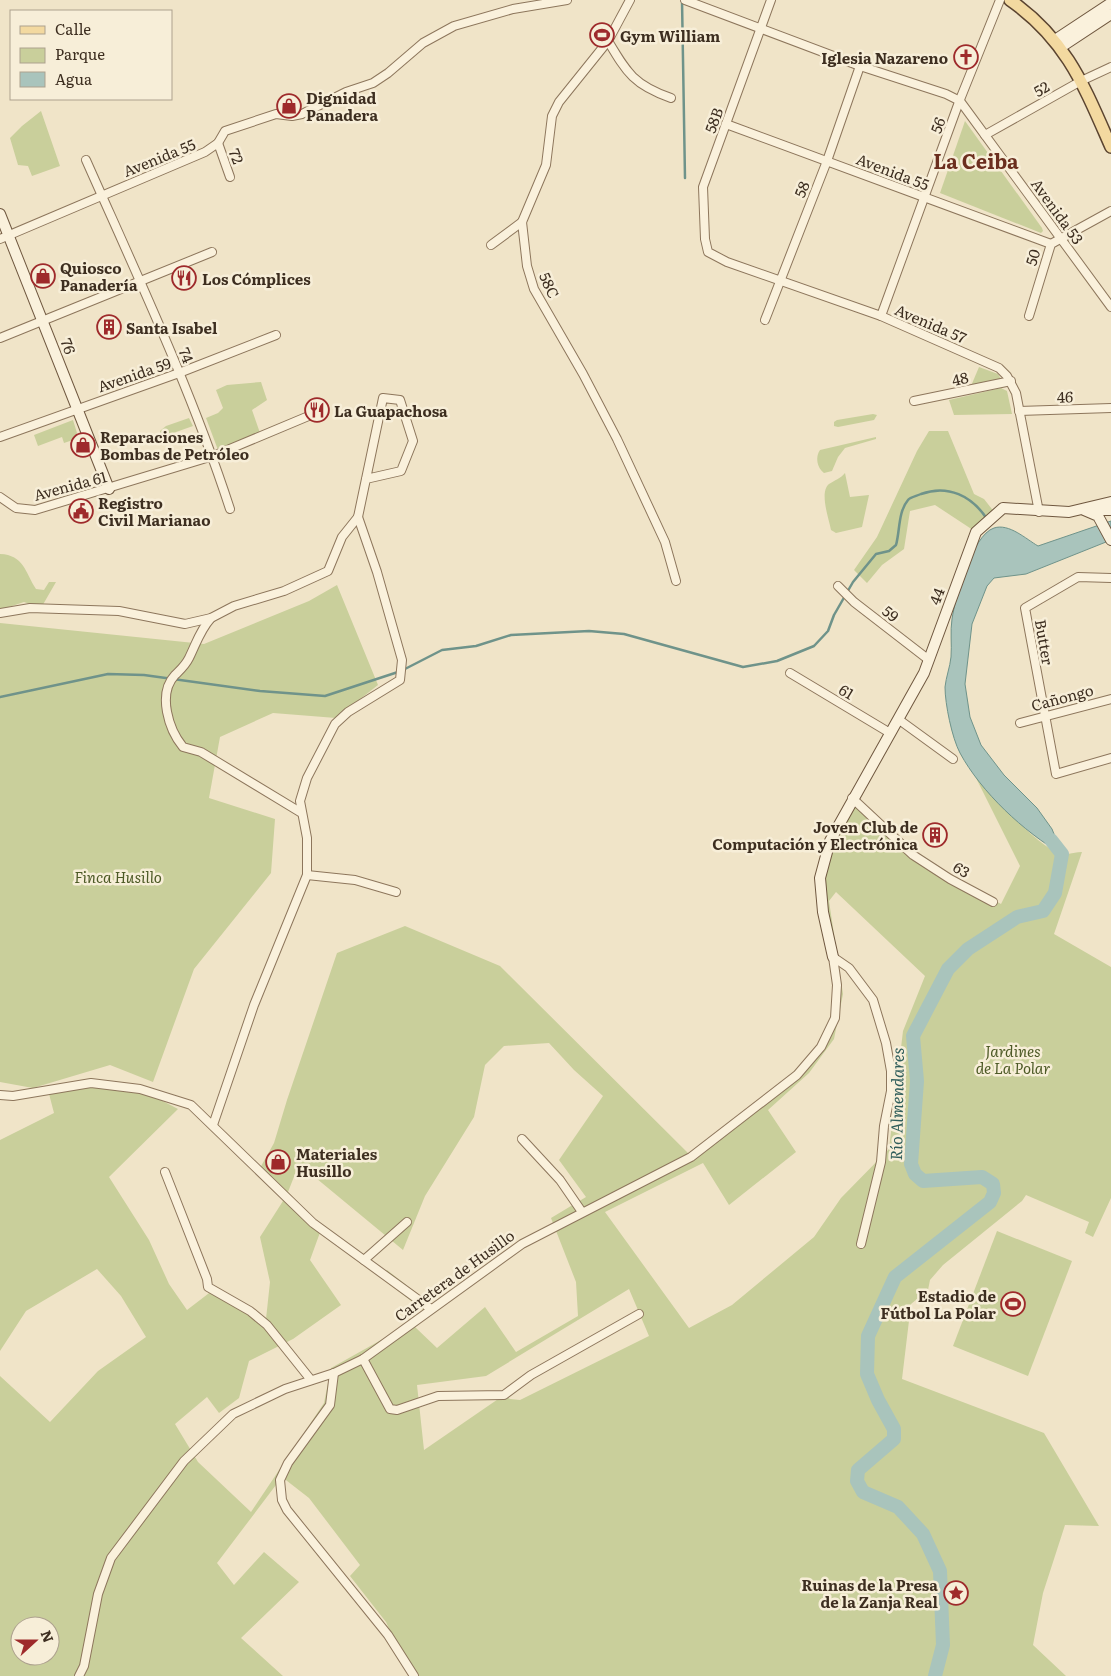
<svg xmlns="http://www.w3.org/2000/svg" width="1111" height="1676" font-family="Literata,serif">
<rect width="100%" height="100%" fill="#f0e4c8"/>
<g fill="#c9cf9b" fill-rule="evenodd">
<polygon points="41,111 60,166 32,176 28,166 18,165 10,138 22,126"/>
<polygon points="965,121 1042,228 1043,231 1041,233 940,193"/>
<polygon points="979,367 998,374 1001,379 971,386"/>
<polygon points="261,382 267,400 252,410 260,433 218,450 206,418 218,413 223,408 216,390 227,385"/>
<polygon points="1001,388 1007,391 1012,414 954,415 949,400"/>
<polygon points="873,414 877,415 874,420 838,427 834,426 834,422 837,420"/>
<polygon points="189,418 193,426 162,437 160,431 166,426"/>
<polygon points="73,420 77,433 76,439 64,443 62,437 38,446 34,435"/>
<polygon points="929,431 948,431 974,494 984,499 995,513 976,532 935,505 910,511 904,549 882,565 867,583 854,570 877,537 917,451"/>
<path d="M876,437V439L845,448L838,457L832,471L824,473C817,468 815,457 820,450Z"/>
<path d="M845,473L850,497L869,495L862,527L836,533L831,530C829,519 819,492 829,484C835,480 840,479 845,473Z"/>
<path d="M0,554C24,555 25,572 36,589L44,590L49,582H56L41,608L24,602L0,610Z"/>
<polygon points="337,585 378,685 336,718 273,713 220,737 209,798 275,819 271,873 194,969 153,1082 110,1065 33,1088 0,1082 0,623 204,644 309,601"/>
<path d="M973,772C988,791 1040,850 1062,854C1068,855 1076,852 1082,852L1054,934L1111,967V1198L1093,1237L1085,1233L1089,1222L1026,1195L1022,1201L943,1265L930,1280L928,1290L911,1304L902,1379L1044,1433L1099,1526L1065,1525L1043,1593L1033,1645L1066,1676H414L402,1657L386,1622L350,1576L360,1565L309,1498L282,1477L217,1563L234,1585L264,1552L299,1582L241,1638L283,1676H0V1376L50,1422L98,1371L146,1337L121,1296L97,1269L26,1311L0,1351V1140L54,1113L48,1090L91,1083L140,1089L178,1109L109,1177L149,1240L169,1284L187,1310L217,1287L266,1319L270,1282L260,1237L283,1201L260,1168L274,1143L287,1100L337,953L405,926L500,966L692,1157L797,1075L821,1047L835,1018L837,985L820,878L852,798L913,855L1001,904L1020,866ZM836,892L925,976L903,1031L889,1149L841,1198L814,1237L732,1305L689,1328L605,1212L703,1163L729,1205L796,1152L768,1110L809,1073L834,1039L843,994L829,901ZM549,1043L574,1070L603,1096L559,1160L586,1197L551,1218L576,1282L578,1316L516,1352L485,1307L437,1348L415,1327L437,1309L387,1270L380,1277L423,1310L399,1330L331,1368L324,1403L251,1512L198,1462L175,1424L207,1397L219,1413L239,1398L249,1361L293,1339L341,1305L310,1260L322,1227L288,1192L299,1164L403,1250L425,1196L474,1117L485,1065L504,1046ZM629,1289L649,1336L520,1400L510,1399L504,1395L424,1450L417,1385L486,1376ZM20,1626H50V1656H20Z"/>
<polygon points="997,1231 1072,1261 1028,1376 953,1346"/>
</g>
<path fill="#a9c4bc" stroke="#6f938a" d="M1111,521V540L1026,574L994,578L987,586L972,624L965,684L970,717L981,745L1004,775L1037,808L1052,829L1062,854C1024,832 981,792 960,753C952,738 945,704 945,687C946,677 950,667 951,657C952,645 950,631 952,619C955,599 972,535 994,528C1009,523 1026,539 1038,546Z"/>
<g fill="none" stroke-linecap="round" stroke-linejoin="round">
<g stroke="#6f938a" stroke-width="2.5">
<polyline points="682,0 685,178"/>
<path d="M403,670L442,650L476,646L511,635L589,631L624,634L743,667L777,661L814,646L828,631L834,615L853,582L876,554L889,551L896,545C900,531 898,512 908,500C910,497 917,496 921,494C948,484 972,496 987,519"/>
<polyline points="0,697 108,674 144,675 260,691 325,696 398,672"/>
</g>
<polyline stroke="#a9c4bc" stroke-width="14" points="935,1676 943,1645 940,1571 923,1534 898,1507 863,1492 857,1481 858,1470 894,1439 894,1429 878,1400 867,1374 868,1336 895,1277 990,1202 994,1193 993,1184 982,1177 923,1181 915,1174 911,1164 917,1081 913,1036 948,969 968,949 1017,917 1043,911 1055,893 1062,854 1051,840"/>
<g stroke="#8d765c" stroke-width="10">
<g id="street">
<polyline points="630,0 608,41 559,102 552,116 546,165 522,222 527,266 534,289 583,374 617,439 665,542 676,581"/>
<polyline points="685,0 860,66 946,94 960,101 1111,307"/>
<polyline points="771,0 703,187 705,239 708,252 727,262 881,316 999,368 1007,376 1016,393 1039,512"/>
<path d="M608,41C627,73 634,85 671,98"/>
<polyline points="726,124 1051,244"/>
<polyline points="985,135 1081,81 1111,67"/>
<polyline points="218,143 230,177"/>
<path d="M86,160C137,275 191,389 230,509"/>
<polyline points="0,239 205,152 218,143 225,131 276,114 292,116 302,114 346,92 373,83 388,73 423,43 454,26 513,9 567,0"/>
<polyline points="491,245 522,222"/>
<polyline points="881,316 959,102 1000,0"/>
<polyline points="1029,316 1051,244 1111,211"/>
<polyline points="765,320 827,161 860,66"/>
<polyline points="0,338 212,252"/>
<polyline points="914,401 1011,381"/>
<polyline points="1019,411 1111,408"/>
<polyline points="0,437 179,373 276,335"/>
<polyline points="0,497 16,508 35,510 213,456 311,415"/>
<polyline points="1111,578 1078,577 1025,608 1056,774 1111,758"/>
<polyline points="838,586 854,602 929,660"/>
<polyline points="0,613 30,608 119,611 185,624 211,618 234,606 284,591 328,571 342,537 358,517 383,398 400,400 413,441 401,471 366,479"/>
<path d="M211,618C200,630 196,644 189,658C185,666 181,669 175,675C157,694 169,730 183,747L201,752L300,812"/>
<polyline points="790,673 890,733"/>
<polyline points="898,719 953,759"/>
<polyline points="1020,723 1111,699"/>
<polyline points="852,798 913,855 950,879 993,902"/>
<polyline points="307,875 355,880 396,892"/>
<polyline points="833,957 849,968 873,1000 886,1043 891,1071 891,1091 884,1126 881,1162 861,1244"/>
<polyline points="0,1095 13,1096 91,1083 140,1089 191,1105 313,1223 431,1309"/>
<polyline points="213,1125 254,1005 307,875 307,838 300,801 307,778 335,724 348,712 400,680 402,660 377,572 358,517"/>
<polyline points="522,1139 560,1180 582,1212"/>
<polyline points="165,1172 207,1279 208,1287 250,1311 267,1325 311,1380"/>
<polyline points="364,1260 407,1222"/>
<polyline points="363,1359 390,1409 397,1410 438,1396 504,1395 531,1375 639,1314"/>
<polyline points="334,1373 330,1405 288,1463 280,1480 282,1500 287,1510 388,1635 414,1676"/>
<polyline points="79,1676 84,1666 98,1594 111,1558 184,1461 233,1414 285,1389 334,1373 363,1359 522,1244 691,1157 797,1075 821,1047 835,1018 837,985 833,957"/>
</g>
</g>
<g stroke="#6f573f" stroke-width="12">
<g id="secondary">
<polyline points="1055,40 1111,3"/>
<polyline points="1061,47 1111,14"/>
<polyline points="0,214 109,489"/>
<polyline points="1084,510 1098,516 1111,540"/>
<polyline points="1094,510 1111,510"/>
<polyline points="833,957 823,912 820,878 830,841 924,673 976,532 1003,508 1069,512 1111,502"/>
</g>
</g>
<g stroke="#5b4430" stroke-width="14">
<path id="primary" d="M1010,0C1067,40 1084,86 1111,147"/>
</g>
<use href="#street" stroke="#faf1dc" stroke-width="8"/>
<use href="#secondary" stroke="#faf1dc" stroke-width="10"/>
<use href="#primary" stroke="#f3d9a0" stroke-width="11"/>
</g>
<defs>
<g id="stadium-ring" transform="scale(1.25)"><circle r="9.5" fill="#f7eed8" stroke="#9e2a2b" stroke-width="1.5"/><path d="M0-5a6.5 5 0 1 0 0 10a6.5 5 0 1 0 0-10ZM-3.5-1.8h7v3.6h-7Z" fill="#9e2a2b"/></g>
<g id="church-ring" transform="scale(1.25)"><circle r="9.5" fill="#f7eed8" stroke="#9e2a2b" stroke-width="1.5"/><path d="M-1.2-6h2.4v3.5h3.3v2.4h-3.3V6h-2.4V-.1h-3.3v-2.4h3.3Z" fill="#9e2a2b"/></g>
<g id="shop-ring" transform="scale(1.25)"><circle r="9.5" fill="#f7eed8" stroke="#9e2a2b" stroke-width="1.5"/><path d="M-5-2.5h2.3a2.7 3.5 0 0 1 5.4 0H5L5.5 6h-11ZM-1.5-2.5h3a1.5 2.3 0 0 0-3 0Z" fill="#9e2a2b"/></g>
<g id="restaurant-ring" transform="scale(1.25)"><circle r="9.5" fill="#f7eed8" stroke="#9e2a2b" stroke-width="1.5"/><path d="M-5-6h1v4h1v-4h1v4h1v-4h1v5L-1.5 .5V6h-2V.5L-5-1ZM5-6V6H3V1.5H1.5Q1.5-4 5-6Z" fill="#9e2a2b"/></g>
<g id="building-ring" transform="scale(1.25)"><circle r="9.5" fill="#f7eed8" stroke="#9e2a2b" stroke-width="1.5"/><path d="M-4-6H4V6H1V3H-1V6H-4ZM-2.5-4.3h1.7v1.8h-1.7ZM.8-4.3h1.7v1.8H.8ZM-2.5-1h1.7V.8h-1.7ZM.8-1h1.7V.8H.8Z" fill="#9e2a2b"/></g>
<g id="civic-ring" transform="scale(1.25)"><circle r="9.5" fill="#f7eed8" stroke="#9e2a2b" stroke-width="1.5"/><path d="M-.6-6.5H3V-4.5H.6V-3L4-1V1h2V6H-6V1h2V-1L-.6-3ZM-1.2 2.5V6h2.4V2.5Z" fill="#9e2a2b"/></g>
<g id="sight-ring" transform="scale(1.25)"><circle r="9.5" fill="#f7eed8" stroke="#9e2a2b" stroke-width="1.5"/><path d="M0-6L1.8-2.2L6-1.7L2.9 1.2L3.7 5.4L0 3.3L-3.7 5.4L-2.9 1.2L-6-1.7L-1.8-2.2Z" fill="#9e2a2b"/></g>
</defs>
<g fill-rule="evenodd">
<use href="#stadium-ring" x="602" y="35"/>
<use href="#church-ring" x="966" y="57"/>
<use href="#shop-ring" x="289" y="106"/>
<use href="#shop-ring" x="43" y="276"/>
<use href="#restaurant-ring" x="184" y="278"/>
<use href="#building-ring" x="109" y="327"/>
<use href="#restaurant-ring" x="317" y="410"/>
<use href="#shop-ring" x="83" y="445"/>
<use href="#civic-ring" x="81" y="511"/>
<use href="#building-ring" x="935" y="835"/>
<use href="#shop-ring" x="278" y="1162"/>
<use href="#stadium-ring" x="1013" y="1304"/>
<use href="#sight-ring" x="956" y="1593"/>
</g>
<g text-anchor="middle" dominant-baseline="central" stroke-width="5" stroke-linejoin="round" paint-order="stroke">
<g font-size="15" font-weight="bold" fill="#3d2e20" stroke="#f7eed8" text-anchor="start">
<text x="620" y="35">Gym William</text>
<text x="948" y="57" text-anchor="end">Iglesia Nazareno</text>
<text x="306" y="97">Dignidad<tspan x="306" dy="17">Panadera</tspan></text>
<text x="60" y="267">Quiosco<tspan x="60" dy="17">Panadería</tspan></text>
<text x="202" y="278">Los Cómplices</text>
<text x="126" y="327">Santa Isabel</text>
<text x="334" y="410">La Guapachosa</text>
<text x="100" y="436">Reparaciones<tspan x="100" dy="17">Bombas de Petróleo</tspan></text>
<text x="98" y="502">Registro<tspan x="98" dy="17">Civil Marianao</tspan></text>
<text x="918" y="826" text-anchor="end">Joven Club de<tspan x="918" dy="17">Computación y Electrónica</tspan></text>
<text x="296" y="1153">Materiales<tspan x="296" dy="17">Husillo</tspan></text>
<text x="996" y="1295" text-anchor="end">Estadio de<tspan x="996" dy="17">Fútbol La Polar</tspan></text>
<text x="938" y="1584" text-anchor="end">Ruinas de la Presa<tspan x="938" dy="17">de la Zanja Real</tspan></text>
</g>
<g font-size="15" fill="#3d2e20" stroke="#f7eed8">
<text transform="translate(1041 88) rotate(-30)">52</text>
<text transform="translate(713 120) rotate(-70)">58B</text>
<text transform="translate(937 125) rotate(-70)">56</text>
<text transform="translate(237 156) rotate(69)">72</text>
<text transform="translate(159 157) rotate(-22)">Avenida 55</text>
<text transform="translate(893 171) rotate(21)">Avenida 55</text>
<text transform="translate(801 189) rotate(-68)">58</text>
<text transform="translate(1058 211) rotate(54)">Avenida 53</text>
<text transform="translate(1032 257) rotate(-73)">50</text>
<text transform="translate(550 285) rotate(66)">58C</text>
<text transform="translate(931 323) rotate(23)">Avenida 57</text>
<text transform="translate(69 346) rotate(69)">76</text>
<text transform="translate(187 355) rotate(68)">74</text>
<text transform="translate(134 374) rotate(-19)">Avenida 59</text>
<text transform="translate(960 378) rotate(-12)">48</text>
<text transform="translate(1065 396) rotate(-2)">46</text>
<text transform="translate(70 485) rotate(-15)">Avenida 61</text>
<text transform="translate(936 596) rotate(-69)">44</text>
<text transform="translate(891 613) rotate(38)">59</text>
<text transform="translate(1045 642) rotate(80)">Butter</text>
<text transform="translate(847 691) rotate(31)">61</text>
<text transform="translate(1062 697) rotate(-15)">Cañongo</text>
<text transform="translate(962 869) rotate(30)">63</text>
<text transform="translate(454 1275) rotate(-36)">Carretera de Husillo</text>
</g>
<g font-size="15" font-style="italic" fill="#4d5a26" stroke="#f7eed8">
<text x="118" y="876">Finca Husillo</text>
<text x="1013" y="1050">Jardines<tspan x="1013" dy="17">de La Polar</tspan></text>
</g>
<g font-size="16" font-style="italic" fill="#2f5d5a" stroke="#f7eed8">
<text transform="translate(896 1104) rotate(-89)">Río Almendares</text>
</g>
<g font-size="20" font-weight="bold" fill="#6b2e1e" stroke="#f7eed8">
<text x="976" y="160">La Ceiba</text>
</g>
</g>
<rect x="10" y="10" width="162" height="90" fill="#f7eed8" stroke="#ada18e"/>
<rect x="20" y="26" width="25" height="8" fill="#f3d9a0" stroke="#ada18e"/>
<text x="55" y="35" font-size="15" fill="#3d2e20">Calle</text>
<rect x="20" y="48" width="25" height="15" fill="#c9cf9b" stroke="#ada18e"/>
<text x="55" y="60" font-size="15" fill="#3d2e20">Parque</text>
<rect x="20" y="72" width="25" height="15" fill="#a9c4bc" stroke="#ada18e"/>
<text x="55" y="85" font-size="15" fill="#3d2e20">Agua</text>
<g transform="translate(35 1641) rotate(69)"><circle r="24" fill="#f7eed8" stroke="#ada18e"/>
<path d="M0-4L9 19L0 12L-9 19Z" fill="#9e2a2b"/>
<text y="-8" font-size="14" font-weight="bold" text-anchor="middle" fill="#3d2e20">N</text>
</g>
</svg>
